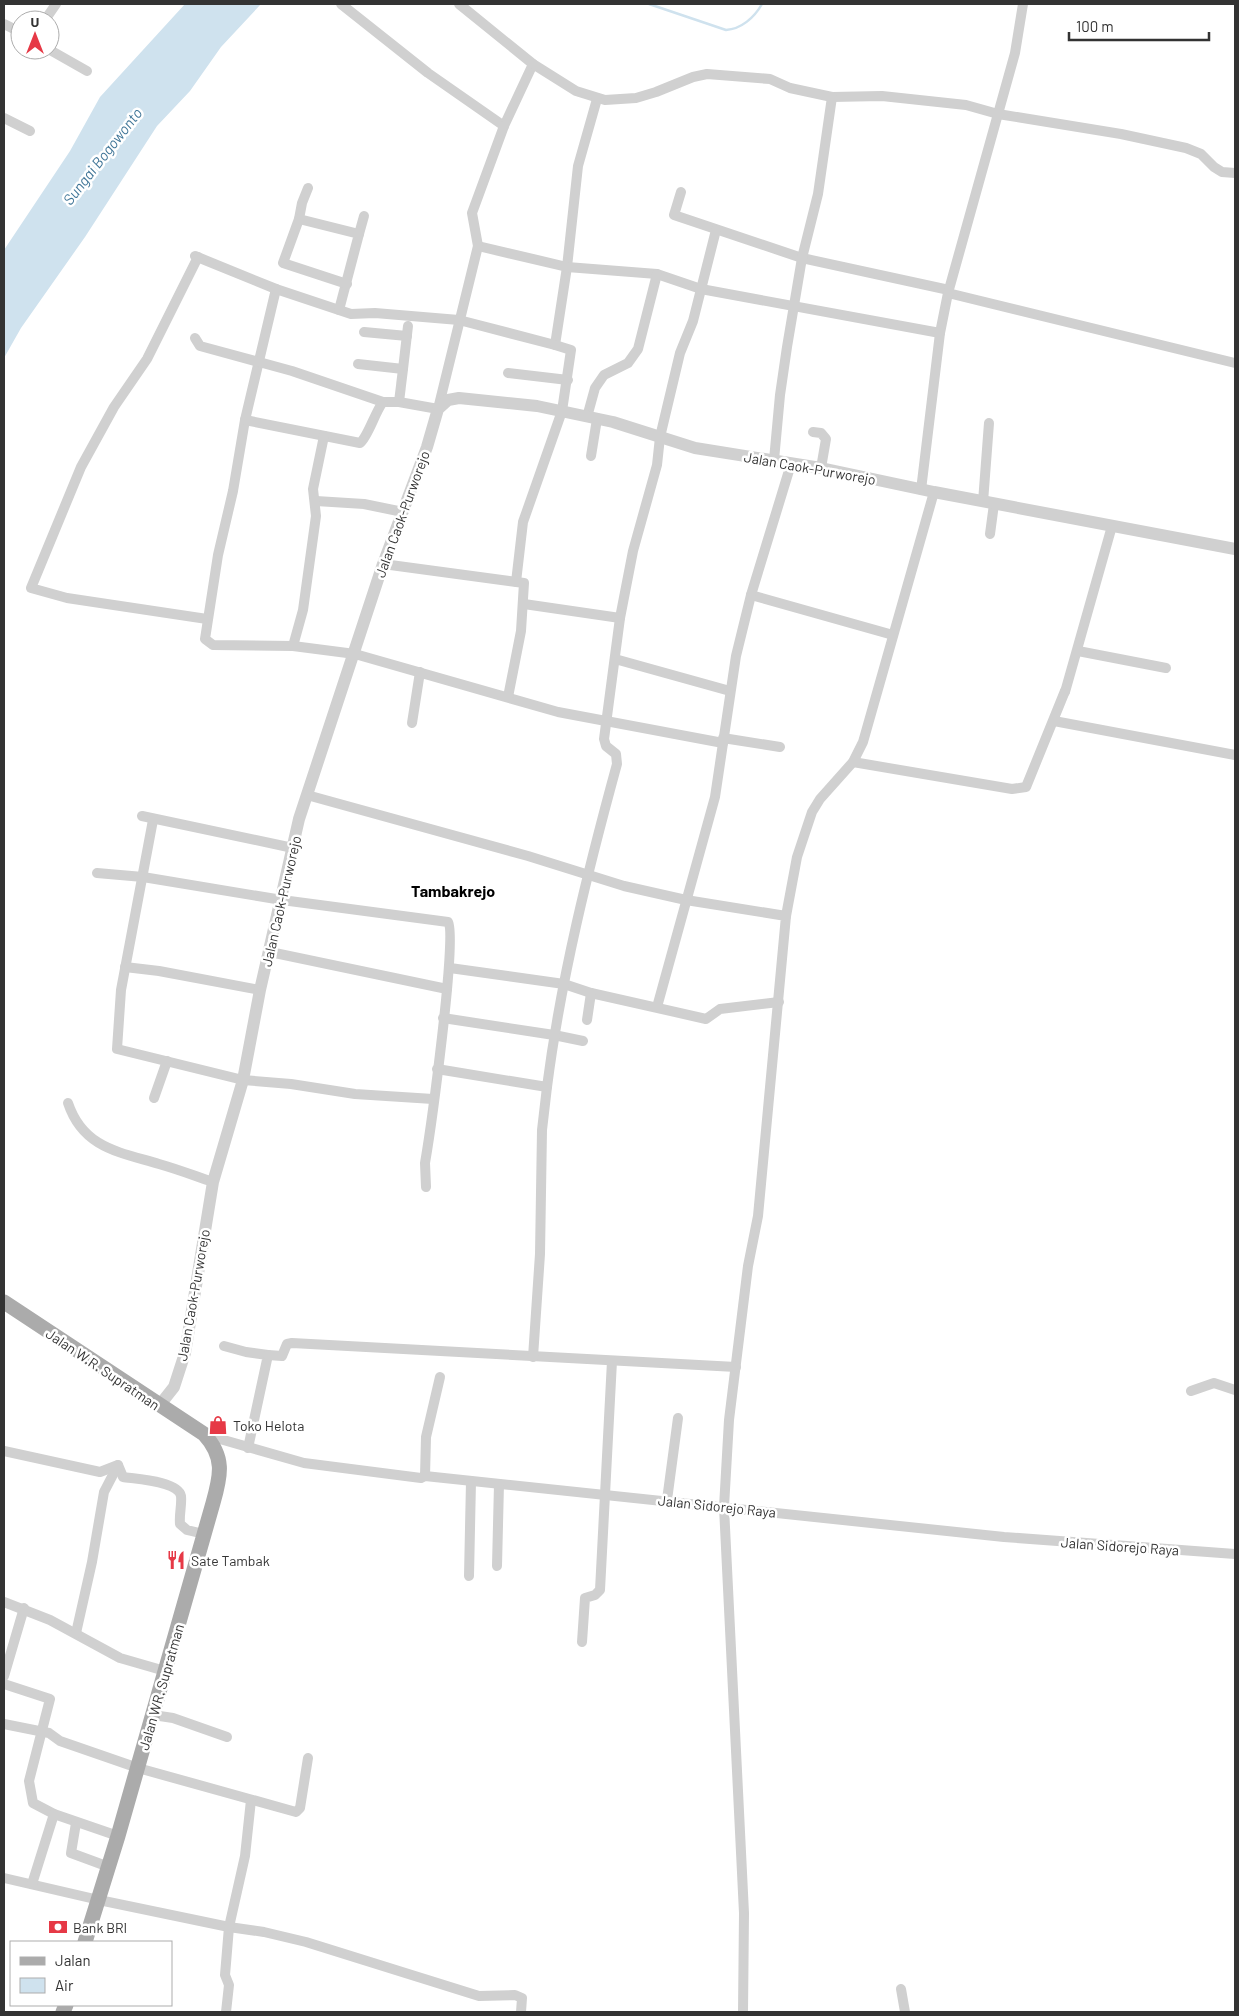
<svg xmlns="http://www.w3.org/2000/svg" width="1239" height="2016" font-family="Barlow,sans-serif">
<rect width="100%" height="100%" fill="#fff"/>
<polygon fill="#cfe2ee" points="185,4 261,4 221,47 190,91 157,126 85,237 21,328 4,358 4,250 70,151 100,97"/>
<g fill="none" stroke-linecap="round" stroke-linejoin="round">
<path stroke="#cfe2ee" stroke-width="2.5" d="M649,4L726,30C741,29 754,18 762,4"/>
<g stroke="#d0d0d0" stroke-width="10">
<polyline points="341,4 428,73 504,126 533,64 459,4"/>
<polyline points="45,20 56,4"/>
<polyline points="4,24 20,32"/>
<polyline points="50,50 87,71"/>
<polyline points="533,64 576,91 605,100 636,98 656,92 693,77 707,74 770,79 790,88 832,97 882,96 966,105 998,114 1121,134 1186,148 1201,154 1214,167 1222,172 1235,173"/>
<polyline points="597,99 578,166 567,267 555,345 459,320 375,313 351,314 276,289 245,420 233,491 218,555 205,639 213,645 293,646 355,654 558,712 723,743"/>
<polyline points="4,118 30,131"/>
<polyline points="308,188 302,203 299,219 359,234 339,310"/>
<polyline points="681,192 674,215 802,258 949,290"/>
<polyline points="299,219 283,263 347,284"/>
<polyline points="359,234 364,216"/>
<polyline points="478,246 567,267 657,274 701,289 940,333"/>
<polyline points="195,256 276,289"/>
<polyline points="198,257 147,359 114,407 81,467 31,588 67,598 207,619"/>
<polyline points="948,293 1235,363"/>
<polyline points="364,332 407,336"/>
<polyline points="195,338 200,346 292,371 383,402 399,402 438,409 478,246 472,213 504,126"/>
<polyline points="358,364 403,369 408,326"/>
<polyline points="508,373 568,380"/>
<polyline points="399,402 403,369"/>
<polyline points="587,417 595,388 604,375 628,363 638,349 657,274"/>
<path d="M245,420L360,443C368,437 375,412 383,402"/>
<polyline points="813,432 821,433 826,439 821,468"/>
<polyline points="591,456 597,419"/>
<polyline points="774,460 780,395 787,347 802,258 818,194 832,97"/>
<polyline points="791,464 751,595 893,635"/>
<polyline points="921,490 940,333 948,293 1015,53 1023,4"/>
<polyline points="316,501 364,504 403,512"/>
<polyline points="983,502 989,423"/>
<polyline points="990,534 994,504"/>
<polyline points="383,564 524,583 521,631 508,697"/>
<polyline points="516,582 523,522 562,411 571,350 555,345"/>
<polyline points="524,604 620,618"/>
<polyline points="293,646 303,610 316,516 313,489 324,436"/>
<polyline points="1078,651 1166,668"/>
<polyline points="615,659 730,691"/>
<polyline points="1065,692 1112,526"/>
<polyline points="1054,721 1235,755"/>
<polyline points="412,723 420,672"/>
<polyline points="723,738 780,747"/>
<polyline points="853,762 1012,789 1026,787 1065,691"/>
<polyline points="307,795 528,856 624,886 686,900 786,916 758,1216 748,1266 729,1420 724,1507 744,1913 743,2012"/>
<polyline points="142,816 293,848"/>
<polyline points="153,820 121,990 117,1049 243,1080 291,1084 355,1094 433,1099"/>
<path d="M97,873L143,877L282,900L448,922C458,934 430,1134 425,1163L426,1187"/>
<polyline points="786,916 797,857 812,812 820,799 853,762 863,742 934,492"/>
<polyline points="270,952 447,989"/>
<polyline points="125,967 159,971 260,990"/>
<polyline points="450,968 564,984 591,993 706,1019 720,1009 779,1002"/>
<polyline points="657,1007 715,797 736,656 751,595"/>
<polyline points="443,1018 554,1035 583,1041"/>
<polyline points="587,1020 591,993"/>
<path d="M437,1069L547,1087C561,978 588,870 617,764L616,754L606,746L604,739L620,618L633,551L657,465L660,437L680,353L693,321L716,230"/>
<polyline points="154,1098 167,1061"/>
<path d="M68,1103C83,1148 119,1152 159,1164C177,1169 195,1176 213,1182"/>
<polyline points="224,1346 246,1352 268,1355 248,1448"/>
<polyline points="268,1355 282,1356 287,1344 292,1343 736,1367"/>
<polyline points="533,1357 540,1254 542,1130 547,1087"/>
<polyline points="1191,1391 1214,1383 1235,1390"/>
<polyline points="206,1435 304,1463 421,1478 425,1476 1004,1537 1235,1554"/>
<path d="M4,1451L100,1472L118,1465L123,1477C135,1479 178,1481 181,1496C182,1505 179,1514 180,1524L187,1530L204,1534"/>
<polyline points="425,1476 426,1437 440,1377"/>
<polyline points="667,1500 678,1418"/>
<polyline points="497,1566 499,1484"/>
<polyline points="469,1576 471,1481"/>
<polyline points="4,1602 50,1620 120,1658 165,1671"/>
<polyline points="76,1633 92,1562 104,1492 118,1465"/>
<polyline points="582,1642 585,1598 595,1595 600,1590 612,1361"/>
<polyline points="4,1676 24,1608"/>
<polyline points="4,1684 50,1699 29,1781 33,1803 54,1814 118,1836"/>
<polyline points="153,1715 173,1718 227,1737"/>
<polyline points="4,1724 49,1733 60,1741 138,1768 296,1812 300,1808 308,1758"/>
<polyline points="76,1823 71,1853 109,1867"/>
<polyline points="4,1878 99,1900 229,1927 264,1932 306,1942 479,1996 515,1995 522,1998 521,2012"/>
<polyline points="32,1884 54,1814"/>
<polyline points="901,1989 905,2012"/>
<polyline points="226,2012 229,1985 225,1975 229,1927 245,1856 251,1800"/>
</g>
<polyline stroke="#d0d0d0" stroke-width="12" points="159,1406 174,1387 185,1353 213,1182 243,1080 260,990 299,819 383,564 427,447 438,409 448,400 459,398 537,406 613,422 695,448 821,468 934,492 1235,549"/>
<g stroke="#ababab" stroke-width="15">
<path d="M4,1302L204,1434C225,1457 221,1475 213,1503L118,1836L85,1942"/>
<polyline points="63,2012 66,2005"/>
</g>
</g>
<defs>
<g id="shop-bare" transform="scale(1.5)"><path d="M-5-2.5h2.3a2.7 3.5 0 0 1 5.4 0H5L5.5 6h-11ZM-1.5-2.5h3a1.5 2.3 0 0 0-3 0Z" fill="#e63946" stroke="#fff" stroke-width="2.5" paint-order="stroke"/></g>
<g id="restaurant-bare" transform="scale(1.5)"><path d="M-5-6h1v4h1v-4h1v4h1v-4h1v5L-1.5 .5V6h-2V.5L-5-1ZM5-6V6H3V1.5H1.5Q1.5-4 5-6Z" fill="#e63946" stroke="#fff" stroke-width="2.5" paint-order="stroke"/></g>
<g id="bank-bare" transform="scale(1.5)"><path d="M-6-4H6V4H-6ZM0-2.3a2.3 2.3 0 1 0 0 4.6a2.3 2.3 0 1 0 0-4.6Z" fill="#e63946" stroke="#fff" stroke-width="2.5" paint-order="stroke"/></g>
</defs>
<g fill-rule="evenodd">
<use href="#shop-bare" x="218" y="1425"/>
<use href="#restaurant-bare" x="176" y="1560"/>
<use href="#bank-bare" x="58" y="1927"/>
</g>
<g text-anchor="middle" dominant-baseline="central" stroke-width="5" stroke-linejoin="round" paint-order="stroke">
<g font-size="14" fill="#333" stroke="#fff">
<text transform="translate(810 468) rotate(10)">Jalan Caok-Purworejo</text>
<text transform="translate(402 514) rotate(-70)">Jalan Caok-Purworejo</text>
<text transform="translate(281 901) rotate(-77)">Jalan Caok-Purworejo</text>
<text transform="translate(193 1295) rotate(-80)">Jalan Caok-Purworejo</text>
<text transform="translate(103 1369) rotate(34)">Jalan W.R. Supratman</text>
<text transform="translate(717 1506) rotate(6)">Jalan Sidorejo Raya</text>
<text transform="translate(1120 1546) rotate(4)">Jalan Sidorejo Raya</text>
<text transform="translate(161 1687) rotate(-74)">Jalan WR. Supratman</text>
</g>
<g font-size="14" fill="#333" stroke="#fff" text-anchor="start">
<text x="233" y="1425">Toko Helota</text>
<text x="191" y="1560">Sate Tambak</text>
<text x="73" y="1927">Bank BRI</text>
</g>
<g font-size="15" font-style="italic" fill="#3f7597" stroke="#fff">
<text transform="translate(102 156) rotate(-52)">Sungai Bogowonto</text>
</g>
<g font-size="16" font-weight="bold" fill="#000" stroke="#fff">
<text x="453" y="890">Tambakrejo</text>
</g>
</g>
<rect width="1239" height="2016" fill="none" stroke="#333333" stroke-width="10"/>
<rect x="10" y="1941" width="162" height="65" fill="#ffffff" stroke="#adadad"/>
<rect x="20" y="1957" width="25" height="8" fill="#ababab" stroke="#adadad"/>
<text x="55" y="1966" font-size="15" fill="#333333">Jalan</text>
<rect x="20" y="1978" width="25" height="15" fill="#cfe2ee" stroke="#adadad"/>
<text x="55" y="1991" font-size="15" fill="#333333">Air</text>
<g transform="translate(35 35)"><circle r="24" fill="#ffffff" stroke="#adadad"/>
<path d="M0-4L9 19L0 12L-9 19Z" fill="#e63946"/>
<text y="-8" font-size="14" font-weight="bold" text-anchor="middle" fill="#333333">U</text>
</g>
<path d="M1069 32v8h140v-8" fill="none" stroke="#333333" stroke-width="2.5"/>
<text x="1076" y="32" font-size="15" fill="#333333" stroke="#ffffff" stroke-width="4" paint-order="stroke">100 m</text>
</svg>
